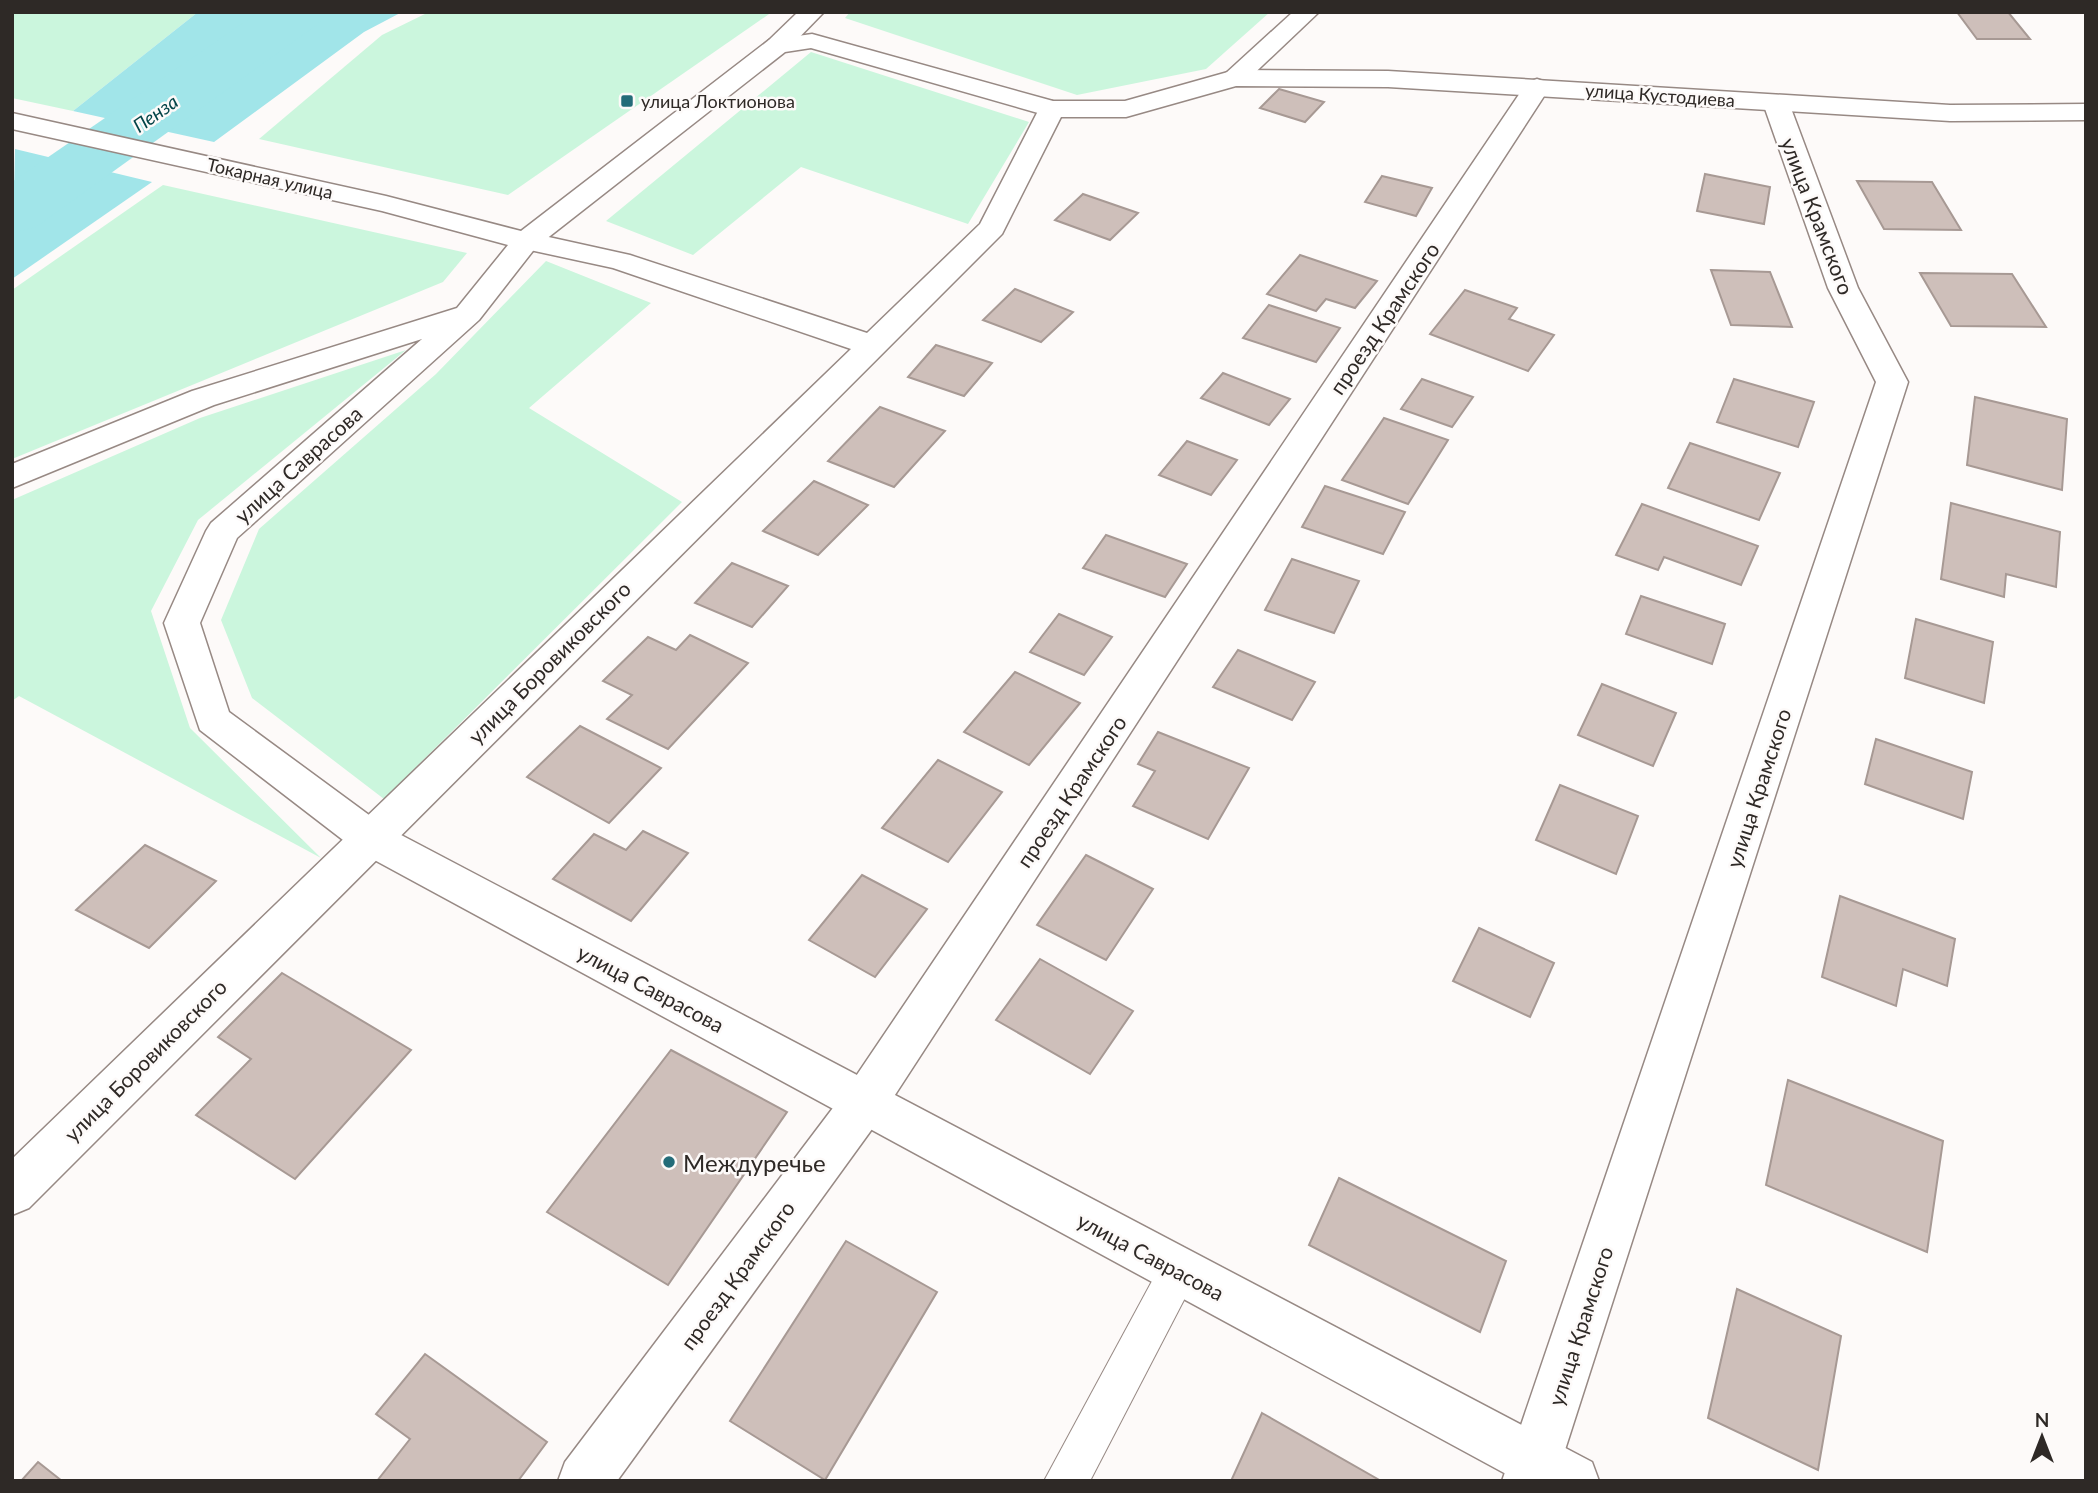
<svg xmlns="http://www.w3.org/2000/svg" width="2098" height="1493" font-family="Lato,sans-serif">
<rect width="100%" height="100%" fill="#fdfaf9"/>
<g fill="#cbf6dd">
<polygon points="12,12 198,12 73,111 12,98"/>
<polygon points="429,12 772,12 508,195 259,139 382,35"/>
<polygon points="850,12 1270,12 1206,69 1077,95 845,18"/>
<polygon points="811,52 1029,122 968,224 801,167 693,255 606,221"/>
<polygon points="163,185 467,253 443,282 12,459 12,290"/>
<polygon points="546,261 651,303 529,408 682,502 384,799 252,698 221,620 259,529 436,374"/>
<polygon points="406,350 198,520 151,611 190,728 321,858 19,696 12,701 12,500 200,418"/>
</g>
<g fill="#a1e5e9">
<polygon points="198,12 402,12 364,32 214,142 73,111"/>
<polygon points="15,149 152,182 12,279"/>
</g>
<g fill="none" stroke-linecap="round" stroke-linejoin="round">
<polygon fill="#a1e5e9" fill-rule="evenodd" points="259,12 327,12 318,24 36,227 12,233 12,182"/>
</g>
<g fill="#cebfba" stroke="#a79994" stroke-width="2">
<polygon points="1957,12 2008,12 2030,39 1977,39"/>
<polygon points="1279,89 1324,102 1305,122 1260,108"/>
<polygon points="1705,174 1770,187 1764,224 1697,211"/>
<polygon points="1382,176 1432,188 1416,216 1365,202"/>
<polygon points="1857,181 1932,182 1961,230 1884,229"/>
<polygon points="1083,194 1138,213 1110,240 1055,220"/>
<polygon points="1300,255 1377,281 1355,308 1326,299 1316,311 1267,294"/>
<polygon points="1711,270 1770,272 1792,327 1731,325"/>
<polygon points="1920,273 2012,274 2046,327 1951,326"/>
<polygon points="1015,289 1073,312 1041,342 983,320"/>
<polygon points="1465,290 1517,308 1509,319 1554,335 1528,371 1430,334"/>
<polygon points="1269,305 1340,328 1316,362 1243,338"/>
<polygon points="936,345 992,363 964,396 908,377"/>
<polygon points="1223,373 1290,399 1269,425 1201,398"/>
<polygon points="1422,379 1473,397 1452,427 1401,409"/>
<polygon points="1734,379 1814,402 1798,447 1717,422"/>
<polygon points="1975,397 2067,419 2062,490 1967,465"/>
<polygon points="880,407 945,431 894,487 828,461"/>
<polygon points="1384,418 1448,440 1408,504 1342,480"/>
<polygon points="1187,441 1237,460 1211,495 1159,475"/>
<polygon points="1690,443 1780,473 1759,520 1668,488"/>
<polygon points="814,481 868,505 818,555 763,531"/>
<polygon points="1325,486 1405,512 1383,554 1302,527"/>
<polygon points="1951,503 2060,532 2056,587 2006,574 2004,597 1941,579"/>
<polygon points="1642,504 1758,546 1741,585 1664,557 1658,570 1616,555"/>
<polygon points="1106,535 1187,564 1165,597 1083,568"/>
<polygon points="1292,559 1359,581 1334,633 1265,610"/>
<polygon points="732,563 788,586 752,627 695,603"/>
<polygon points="1641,596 1725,624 1712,664 1626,634"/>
<polygon points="1059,614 1112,637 1084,675 1030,652"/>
<polygon points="1916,619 1993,642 1984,703 1905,678"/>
<polygon points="690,635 748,663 668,749 607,719 632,695 603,681 648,637 676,650"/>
<polygon points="1238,650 1315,682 1292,720 1213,687"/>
<polygon points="1015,672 1080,703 1029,765 964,732"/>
<polygon points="1602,684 1676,713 1653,766 1578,735"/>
<polygon points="580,726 661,768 609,823 527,777"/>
<polygon points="1158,732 1249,768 1208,839 1133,806 1155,771 1138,764"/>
<polygon points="1876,739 1972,772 1963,819 1865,784"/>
<polygon points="938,760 1002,792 948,862 882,828"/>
<polygon points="1560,785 1638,816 1616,874 1536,840"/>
<polygon points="643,831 688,853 631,921 553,879 594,834 626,850"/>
<polygon points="145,845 216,881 149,948 76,910"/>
<polygon points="1086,855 1153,889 1106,960 1037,925"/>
<polygon points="862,875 927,909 875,977 809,940"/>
<polygon points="1840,896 1955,939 1947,986 1903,969 1896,1006 1822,977"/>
<polygon points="1479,928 1554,963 1530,1017 1453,981"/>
<polygon points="1040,959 1133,1011 1090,1074 996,1020"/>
<polygon points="282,973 411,1050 295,1179 196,1115 251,1059 218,1037"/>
<polygon points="671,1050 787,1112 668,1285 547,1212"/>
<polygon points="1788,1080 1943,1141 1927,1252 1766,1185"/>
<polygon points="1339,1178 1506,1261 1480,1332 1309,1245"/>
<polygon points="846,1241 937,1292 825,1480 730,1421"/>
<polygon points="1737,1289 1841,1336 1818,1470 1708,1418"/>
<polygon points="425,1354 547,1442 518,1481 377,1481 410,1439 376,1414"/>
<polygon points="1262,1413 1381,1481 1231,1481"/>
<polygon points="38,1462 62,1481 21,1481"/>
</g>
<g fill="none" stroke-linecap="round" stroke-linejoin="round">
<g stroke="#978984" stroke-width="2">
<polygon id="lane" points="1179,1251 1193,1257 1199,1271 1090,1481 1044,1481 1165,1257"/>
</g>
<g stroke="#978984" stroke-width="3">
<g id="street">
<polygon points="798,12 824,12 787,50 769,50 766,45 769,40"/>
<polygon points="1293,12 1319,12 1244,83 1226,83 1222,78 1226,73"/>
<polygon points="1537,79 1546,82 1550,87 880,1118 617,1481 558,1481 565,1462 848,1088 1524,87 1528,82"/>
<polygon points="1776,95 1785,98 1789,103 1858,288 1908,382 1555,1481 1502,1481 1876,382 1828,288 1763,103 1767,98"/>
<polygon points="1052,101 1061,104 1065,109 1002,234 29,1208 12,1215 12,1159 851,349 613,268 516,247 512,241 516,235 526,232 630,255 867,333 980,224 1039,109 1043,104"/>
</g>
</g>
<g stroke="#978984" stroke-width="3">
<polygon id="secondary" points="812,34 1053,101 1125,101 1235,70 1388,71 1950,105 2086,104 2086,120 1950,121 1388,87 1236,86 1126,117 1052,117 811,48 785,52 536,247 479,320 237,538 200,623 229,712 384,826 1592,1462 1599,1481 1519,1481 356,850 200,730 164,623 206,531 211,523 422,339 214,405 12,488 12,464 192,391 457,308 508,245 382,211 12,129 12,113 386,196 521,231 769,40"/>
</g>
<use href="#lane" fill="#fff" fill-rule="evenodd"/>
<use href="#street" fill="#fff" fill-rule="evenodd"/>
<use href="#secondary" fill="#fff" fill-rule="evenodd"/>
</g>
<g fill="#246c79" stroke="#fdfaf9" stroke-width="2.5">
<rect x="620" y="94" width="14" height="14" rx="3.5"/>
<circle cx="669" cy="1162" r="7"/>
</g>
<g text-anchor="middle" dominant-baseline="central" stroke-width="5" stroke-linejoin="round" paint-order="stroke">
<g font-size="18" fill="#2e2926" stroke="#fdfaf9">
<text transform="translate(1660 95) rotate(4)">улица Кустодиева</text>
<text transform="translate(270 178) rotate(13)">Токарная улица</text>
</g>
<g font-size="18" fill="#2e2926" stroke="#fdfaf9" text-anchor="start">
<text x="641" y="101">улица Локтионова</text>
</g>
<g font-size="19" font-style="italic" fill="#034448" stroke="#fdfaf9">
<text transform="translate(155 113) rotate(-35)">Пенза</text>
</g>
<g font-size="21" fill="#2e2926" stroke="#fdfaf9">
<text transform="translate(1818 216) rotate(69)">улица Крамского</text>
<text transform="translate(1384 318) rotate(-56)">проезд Крамского</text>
<text transform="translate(298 464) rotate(-42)">улица Саврасова</text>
<text transform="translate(549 662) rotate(-45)">улица Боровиковского</text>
<text transform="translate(1758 788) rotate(-72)">улица Крамского</text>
<text transform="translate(1071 791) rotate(-56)">проезд Крамского</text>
<text transform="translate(651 988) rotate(28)">улица Саврасова</text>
<text transform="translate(145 1060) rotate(-45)">улица Боровиковского</text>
<text transform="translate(1151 1256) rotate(28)">улица Саврасова</text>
<text transform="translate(737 1275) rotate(-54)">проезд Крамского</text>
<text transform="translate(1580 1326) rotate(-72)">улица Крамского</text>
</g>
<g font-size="24" fill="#2e2926" stroke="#fdfaf9" text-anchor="start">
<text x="683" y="1162">Междуречье</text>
</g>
</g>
<rect width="2098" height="1493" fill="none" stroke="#2e2926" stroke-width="28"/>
<g transform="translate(2042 1437)" stroke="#fdfaf9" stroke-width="5" paint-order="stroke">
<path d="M0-5L12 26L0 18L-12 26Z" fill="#2e2926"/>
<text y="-10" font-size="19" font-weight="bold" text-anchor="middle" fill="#2e2926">N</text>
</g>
</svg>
